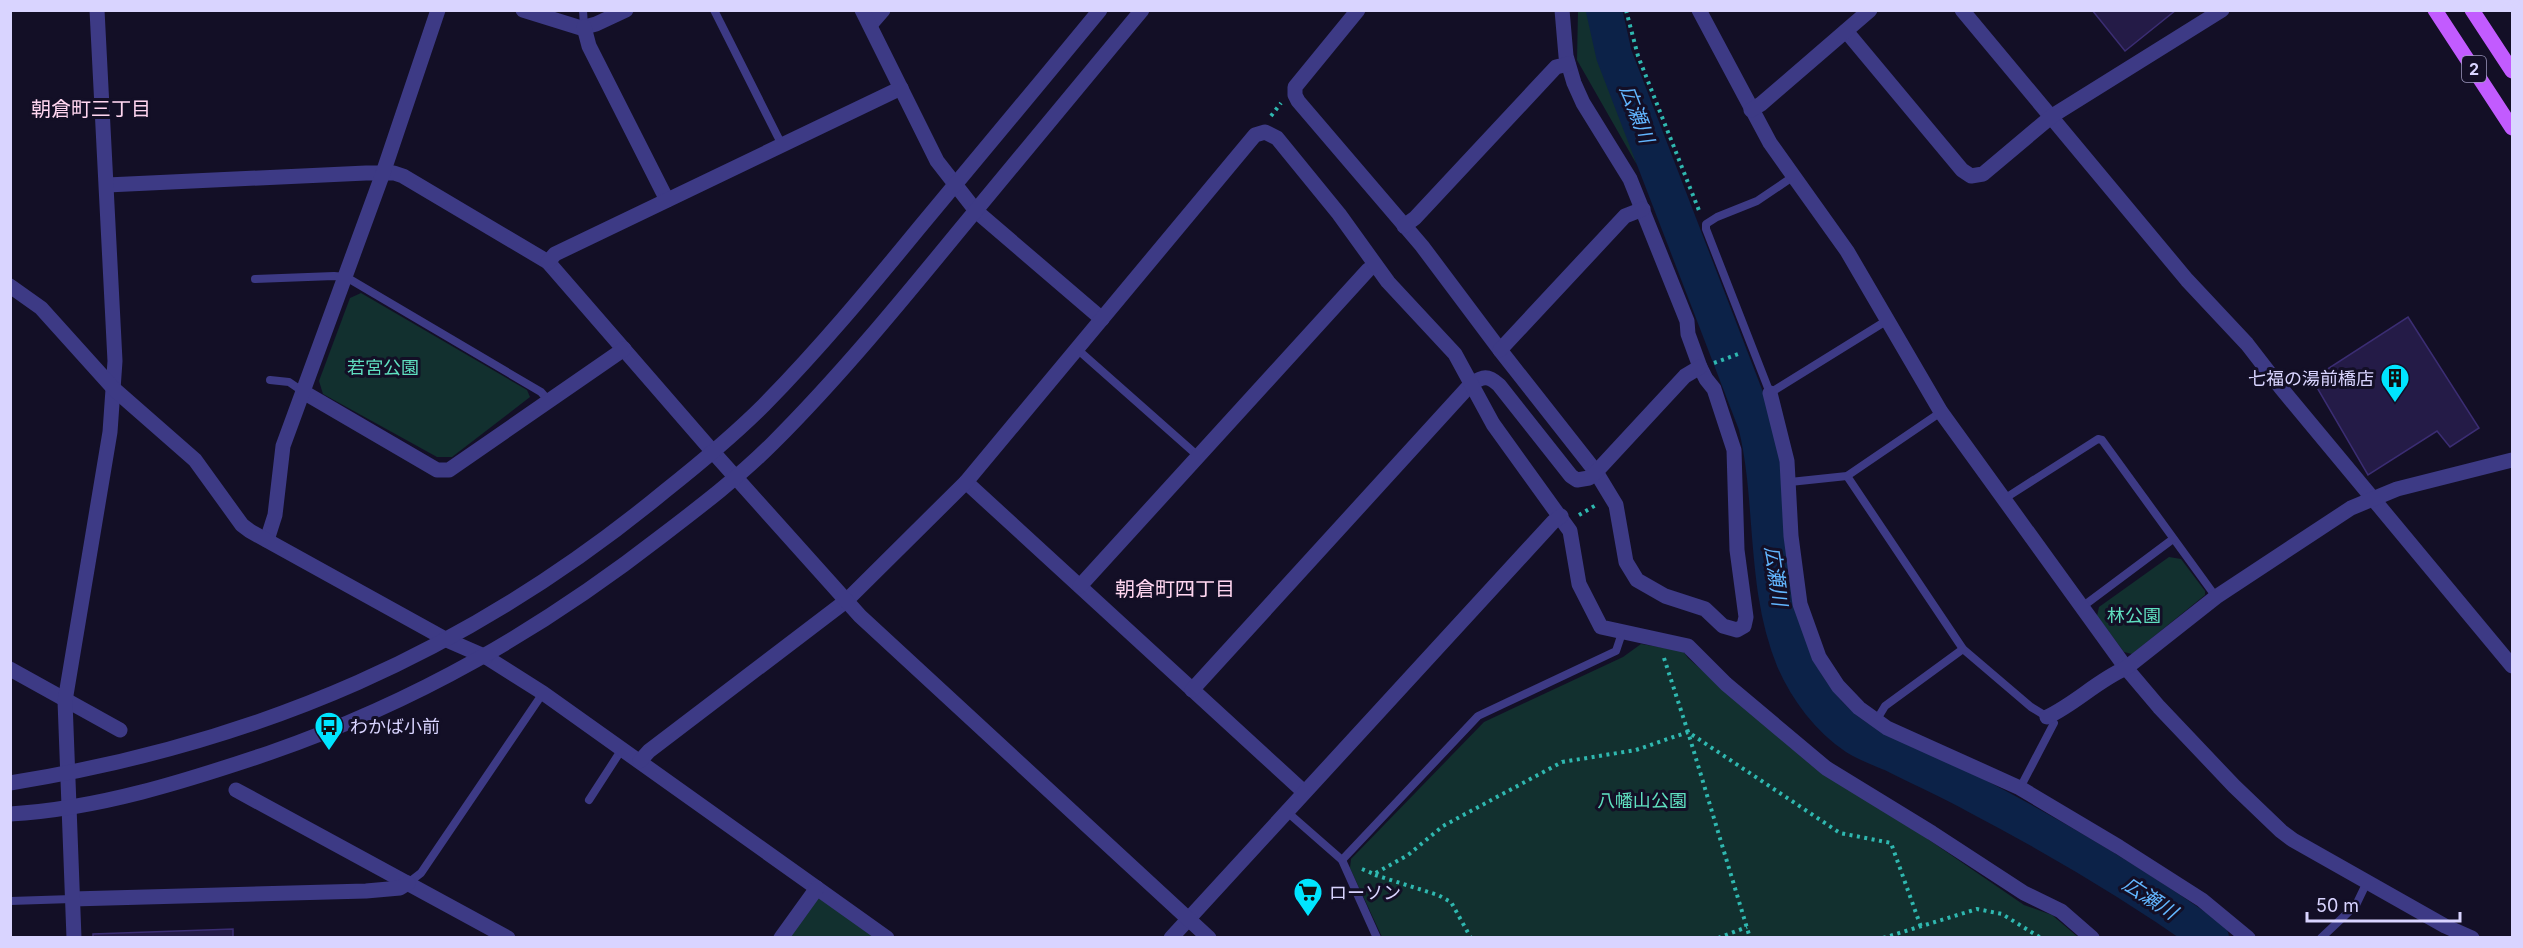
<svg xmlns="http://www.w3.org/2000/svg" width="2523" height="948" font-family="Inter,'Noto Sans JP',sans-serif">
<rect width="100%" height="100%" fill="#130f26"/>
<g fill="#12302f">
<polygon points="1578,11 1593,11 1604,64 1637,165 1577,60"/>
<polygon points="361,293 527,390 530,397 452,457 437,457 323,394 319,381 350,298"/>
<polygon points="2169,557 2181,559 2205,591 2205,595 2132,654 2124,652 2097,616 2099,607"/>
<polygon points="1641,644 1683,651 1688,658 1810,764 1897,818 2024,905 2052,915 2078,937 1382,937 1350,868 1351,859 1484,722 1623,657"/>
<polygon points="818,895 877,938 788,938"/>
</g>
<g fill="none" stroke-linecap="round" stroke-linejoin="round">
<path stroke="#0c2248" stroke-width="36" d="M1604,10L1614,55L1756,424C1775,502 1763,584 1794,660C1807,690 1829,719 1856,737C1867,744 1881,749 1893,754C1920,768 1948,780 1975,795C2057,838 2135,884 2211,938"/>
</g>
<g fill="#241b47" stroke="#3b2d73" stroke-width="1.5">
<polygon points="2092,10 2176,10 2125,51"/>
<polygon points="2408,317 2479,428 2450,447 2437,431 2368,475 2312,379"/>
<polygon points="233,929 233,938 93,938 93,934"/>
</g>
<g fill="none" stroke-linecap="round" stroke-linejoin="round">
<g stroke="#2fb8b0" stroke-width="4" stroke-dasharray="3 4.5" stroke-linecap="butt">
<polyline points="1626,10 1638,56 1700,213"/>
<polyline points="1271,116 1281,103"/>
<polyline points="1714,363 1741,353"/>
<polyline points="1579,515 1596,505"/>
<polyline points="1664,658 1688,732 1840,833 1891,843 1921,927"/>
<polyline points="1362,869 1374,874 1408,855 1443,826 1562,762 1636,750 1688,732 1750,938"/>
<polyline points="1375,875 1438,895 1451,902 1471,938"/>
<polyline points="1718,938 1747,927"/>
<polyline points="1883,938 1977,909 2002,914 2041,938"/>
</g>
<g stroke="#3d3a85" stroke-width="8">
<polyline points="583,10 584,27"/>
<polyline points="714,10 782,145"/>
<polyline points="1794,176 1757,201 1717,217 1706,224 1706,229 1770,393 1886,321"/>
<polyline points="255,279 334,276 346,277 541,392 549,401"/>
<polyline points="1077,349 1198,456"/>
<polyline points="270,380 289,382 305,393"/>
<polyline points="1847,476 1963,649 2031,707 2049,718 2054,723 2020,788"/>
<polyline points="1790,482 1847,476 1941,412"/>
<polyline points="2004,499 2098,439 2102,440 2216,597"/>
<polyline points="2082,607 2173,539"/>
<polyline points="1876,721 1885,706 1963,649"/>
<polyline points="589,800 622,749"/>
<polyline points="1286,811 1342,860 1377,938"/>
<polyline points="1342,860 1478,716 1616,651 1622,633"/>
<polyline points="408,883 421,873 543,693"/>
<polyline points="10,901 72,899"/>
<polyline points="2321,938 2356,905 2367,882"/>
</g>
<g stroke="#3d3a85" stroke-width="15">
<polyline points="523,10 581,28 596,24 626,10"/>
<polyline points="1358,10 1295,87 1295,95 1298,101 1422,246 1500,350 1596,472 1616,505 1626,562 1637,580 1665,596 1705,609 1723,626 1737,630 1744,626 1746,617 1737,550 1734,450 1714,389 1706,379 1700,367 1688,334 1687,321 1630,179 1583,103 1574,83 1566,56 1562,10"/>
<polyline points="1699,10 1770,143 1847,251 1941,412 2126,668 2159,707 2234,786 2281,831 2293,840 2445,926 2472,938"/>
<polyline points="1962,10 2187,280 2247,344 2281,388 2512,666"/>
<polyline points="870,25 883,10"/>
<polyline points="584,27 589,46 667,200"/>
<polyline points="1846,31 1962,170 1971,176 1983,174 2052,116 2222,10"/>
<polyline points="1751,110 1761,104 1870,10"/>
<polyline points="107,185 366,173 394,173 403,176 548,262 713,452"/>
<polyline points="976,211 1102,319"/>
<polyline points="1404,226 1415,218 1556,67 1568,64"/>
<polyline points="548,262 555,254 901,88"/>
<polyline points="1500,350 1625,216 1643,209"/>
<polyline points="305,393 437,470 449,470 624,349"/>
<polyline points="1770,393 1787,461 1791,536 1800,604 1819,657 1838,686 1859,708 1887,728 2020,788 2119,847 2202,900 2248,938"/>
<polyline points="966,482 1304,792"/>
<polyline points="267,540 275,515 283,446 383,173 438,10"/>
<polyline points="1080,586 1368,270 1375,265"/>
<polyline points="486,657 543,693 887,938"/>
<polyline points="10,669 120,730"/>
<path d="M1192,690L1471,384C1483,376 1488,375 1499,385L1571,476L1577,480L1589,478L1596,472L1685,376L1700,367"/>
<path d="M2047,717C2075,704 2098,680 2126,668L2216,597L2351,508L2397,489L2512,460"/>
<polyline points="640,761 649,751 846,601 966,482 1255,135 1265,132 1277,138 1339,214 1388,282 1455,354 1493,424 1570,531 1579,584 1601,627 1688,646 1726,684 1826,768 1932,833 2024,893 2061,911 2092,938"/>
<polyline points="236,790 508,938"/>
<polyline points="72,899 366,891 400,888 408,883"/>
<polyline points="74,938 65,701 110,432 115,361 97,10"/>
<polyline points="781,938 817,888"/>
<polyline points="1171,938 1553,522 1561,516"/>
</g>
<g stroke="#3d3a85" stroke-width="15">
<polyline points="862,10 937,161 976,211"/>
<polyline points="10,286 41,308 114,389 195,460 242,525 250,531 447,640 486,657"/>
<polyline points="713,452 860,616 1209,938"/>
<path d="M10,783C260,743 470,652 665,491C699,464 733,436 764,405C819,349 869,289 919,228C979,156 1040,83 1100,10"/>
<path d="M10,814C98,809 186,781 269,753C416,702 541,630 663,535C701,506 739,477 773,443C839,377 899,304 958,232C1019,158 1080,84 1142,10"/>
</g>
<g stroke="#c25bff" stroke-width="15">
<polyline points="2435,10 2512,128"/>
<polyline points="2472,10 2512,71"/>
</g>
</g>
<defs>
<g id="building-pin" transform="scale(1.5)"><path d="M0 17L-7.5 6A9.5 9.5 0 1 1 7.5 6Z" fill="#00e5ff" stroke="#130f26"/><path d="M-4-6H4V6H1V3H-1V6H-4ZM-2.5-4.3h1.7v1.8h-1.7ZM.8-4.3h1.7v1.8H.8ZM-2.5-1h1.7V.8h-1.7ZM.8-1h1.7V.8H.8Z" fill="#111"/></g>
<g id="bus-pin" transform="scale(1.5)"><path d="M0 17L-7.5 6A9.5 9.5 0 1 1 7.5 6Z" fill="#00e5ff" stroke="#130f26"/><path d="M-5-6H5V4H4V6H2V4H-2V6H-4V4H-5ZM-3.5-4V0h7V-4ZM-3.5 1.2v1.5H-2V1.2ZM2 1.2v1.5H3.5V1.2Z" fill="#111"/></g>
<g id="supermarket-pin" transform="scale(1.5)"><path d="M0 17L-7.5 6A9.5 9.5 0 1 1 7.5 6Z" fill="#00e5ff" stroke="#130f26"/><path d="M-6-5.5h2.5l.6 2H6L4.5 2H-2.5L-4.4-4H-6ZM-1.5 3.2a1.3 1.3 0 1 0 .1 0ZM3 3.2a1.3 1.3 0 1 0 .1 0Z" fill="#111"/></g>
</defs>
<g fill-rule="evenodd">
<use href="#building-pin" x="2395" y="378"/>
<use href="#bus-pin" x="329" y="726"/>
<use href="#supermarket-pin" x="1308" y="892"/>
</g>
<g text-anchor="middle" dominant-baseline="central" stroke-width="6" stroke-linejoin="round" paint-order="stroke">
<rect fill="#130f26" stroke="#9e99be" stroke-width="1.5" x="2462" y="56" width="24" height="26" rx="4.5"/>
<g font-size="16" font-weight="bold" fill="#d9d4ff">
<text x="2474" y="69">2</text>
</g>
<g font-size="18" fill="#5fe0c0" stroke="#130f26">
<text x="383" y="367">若宮公園</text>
<text x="2134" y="615">林公園</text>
<text x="1642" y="800">八幡山公園</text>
</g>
<g font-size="18" fill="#d9d4ff" stroke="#130f26" text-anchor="start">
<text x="2374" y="378" text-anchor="end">七福の湯前橋店</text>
<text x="350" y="726">わかば小前</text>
<text x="1329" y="892">ローソン</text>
</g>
<g font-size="20" fill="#ffd6f0" stroke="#130f26">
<text x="91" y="109">朝倉町三丁目</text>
<text x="1175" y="589">朝倉町四丁目</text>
</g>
<g font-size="20" font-style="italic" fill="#62b6ff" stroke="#130f26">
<text transform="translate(1637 114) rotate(69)">広瀬川</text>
<text transform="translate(1776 576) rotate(82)">広瀬川</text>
<text transform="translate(2150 898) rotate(33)">広瀬川</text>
</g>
</g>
<rect width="2523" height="948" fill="none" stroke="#d9d4ff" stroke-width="24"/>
<path d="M2307 912v9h153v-9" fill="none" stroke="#d9d4ff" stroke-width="3"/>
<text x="2316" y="912" font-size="18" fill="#d9d4ff" stroke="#130f26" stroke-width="4.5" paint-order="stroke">50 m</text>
</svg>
